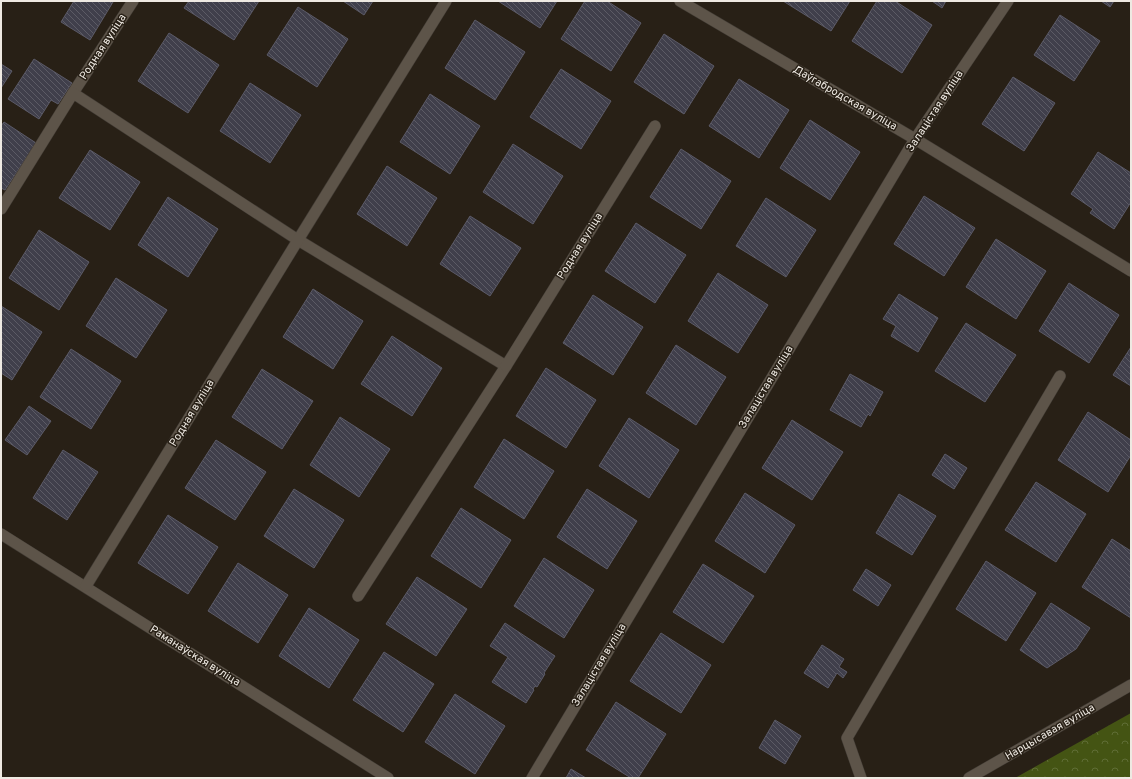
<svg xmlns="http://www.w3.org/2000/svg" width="1132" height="779" font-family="Overpass,sans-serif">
<defs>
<pattern id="forest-crowns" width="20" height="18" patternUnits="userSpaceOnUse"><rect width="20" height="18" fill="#445413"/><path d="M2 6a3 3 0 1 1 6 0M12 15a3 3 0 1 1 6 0" fill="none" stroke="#5f6d35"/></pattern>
<pattern id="building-back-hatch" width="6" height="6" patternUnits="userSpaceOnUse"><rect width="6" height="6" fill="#403f4b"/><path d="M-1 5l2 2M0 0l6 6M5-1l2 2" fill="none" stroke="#5c5b65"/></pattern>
</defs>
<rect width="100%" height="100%" fill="#282016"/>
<polygon fill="url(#forest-crowns)" points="1131,713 1131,778 1015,778"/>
<g fill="url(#building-back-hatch)" stroke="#5b5a67">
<polygon points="74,1 112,1 113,2 90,40 61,22"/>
<polygon points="189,1 259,1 234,40 184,8"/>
<polygon points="343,1 373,1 364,15"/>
<polygon points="498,1 557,1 540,28"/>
<polygon points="585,1 607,1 641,23 611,71 561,39"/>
<polygon points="783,1 850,1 831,31"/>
<polygon points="877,1 895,1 932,25 902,73 852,41"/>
<polygon points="932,1 946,1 942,8"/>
<polygon points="1101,1 1114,1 1110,7"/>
<polygon points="298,7 348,39 317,87 267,55"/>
<polygon points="1060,15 1100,41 1074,81 1034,55"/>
<polygon points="475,20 525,52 495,100 445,68"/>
<polygon points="169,33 219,65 188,113 138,81"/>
<polygon points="664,34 714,66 684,114 634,82"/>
<polygon points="34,59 72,83 58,104 51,100 39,119 8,99"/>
<polygon points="1,64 12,71 1,88"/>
<polygon points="561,69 611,101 581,149 530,117"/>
<polygon points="1013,77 1055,103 1024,151 982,124"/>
<polygon points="739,79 789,110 759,158 709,126"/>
<polygon points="250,83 301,115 270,163 220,131"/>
<polygon points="430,94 480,126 450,174 400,142"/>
<polygon points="810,120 860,152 830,200 780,168"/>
<polygon points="4,122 36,143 5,190 1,188 1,126"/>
<polygon points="513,144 563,176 533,224 483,192"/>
<polygon points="681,149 731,181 701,229 650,197"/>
<polygon points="90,150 140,182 110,230 59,198"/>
<polygon points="1098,152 1131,173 1131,202 1114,229 1090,213 1093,209 1071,194"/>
<polygon points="387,166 437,198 407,246 357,214"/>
<polygon points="924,196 975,228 944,276 894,244"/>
<polygon points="168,197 218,229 188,277 138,245"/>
<polygon points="766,198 816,230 786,277 736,246"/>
<polygon points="470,216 521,248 490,296 440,264"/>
<polygon points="636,223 686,255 655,303 605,271"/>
<polygon points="39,230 89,262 59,310 9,278"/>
<polygon points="996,239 1046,271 1016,319 966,287"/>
<polygon points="718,273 768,305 738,353 688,321"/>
<polygon points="116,278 167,310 136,358 86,326"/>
<polygon points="1069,283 1119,315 1089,363 1039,331"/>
<polygon points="313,289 363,321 333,369 283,337"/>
<polygon points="899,294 938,318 918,352 891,336 896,326 883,319"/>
<polygon points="593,295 643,327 613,375 563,343"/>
<polygon points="1,306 42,332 12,380 1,373"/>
<polygon points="966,323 1016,355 985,402 935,371"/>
<polygon points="392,336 442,368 412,416 361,384"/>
<polygon points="676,345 726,377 696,425 646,393"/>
<polygon points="1131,347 1131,386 1113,375"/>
<polygon points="71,349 121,381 91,429 40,397"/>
<polygon points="546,368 596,400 566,448 516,416"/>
<polygon points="262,369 313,401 282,449 232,417"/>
<polygon points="850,374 883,392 870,416 868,414 861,427 830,410"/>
<polygon points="29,406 51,421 27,455 5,440"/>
<polygon points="1088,412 1131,440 1131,455 1108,492 1058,460"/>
<polygon points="340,417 390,449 359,497 310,465"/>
<polygon points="629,418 679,450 649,498 599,466"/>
<polygon points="792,420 843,452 812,500 762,468"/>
<polygon points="504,439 554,471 524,519 474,487"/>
<polygon points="216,440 266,472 235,520 185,488"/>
<polygon points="63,450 98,472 67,520 33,498"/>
<polygon points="945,454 967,468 954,489 932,475"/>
<polygon points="1036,482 1086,514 1056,562 1005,530"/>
<polygon points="294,489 344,520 314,568 264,536"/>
<polygon points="587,489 637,521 607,569 557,537"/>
<polygon points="745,493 795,525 765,573 715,541"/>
<polygon points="899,494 936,516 912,555 876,533"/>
<polygon points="461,508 511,540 481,588 431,556"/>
<polygon points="168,515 218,547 188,594 138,563"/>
<polygon points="1112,539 1131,551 1131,618 1082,587"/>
<polygon points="544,558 594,590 564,638 514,606"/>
<polygon points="986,561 1036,593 1006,641 956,609"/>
<polygon points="238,563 288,595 258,643 208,611"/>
<polygon points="703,564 754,596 723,643 673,612"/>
<polygon points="866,569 891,585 878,606 853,590"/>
<polygon points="417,577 467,609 436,656 386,624"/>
<polygon points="1051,603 1090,628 1076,649 1047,668 1020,650"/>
<polygon points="309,608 359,640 329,688 279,656"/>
<polygon points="505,623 555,656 544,673 545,674 537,687 535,686 533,689 534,690 526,703 492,682 508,657 490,646"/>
<polygon points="661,633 711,665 681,713 630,681"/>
<polygon points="822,645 844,659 839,667 847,672 843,678 837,673 828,688 804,673"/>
<polygon points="384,652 434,684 403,732 353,700"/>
<polygon points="455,694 505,726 475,774 425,742"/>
<polygon points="616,702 666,734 638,778 631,778 586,750"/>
<polygon points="775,720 801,736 785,764 759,748"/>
<polygon points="571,769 586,778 566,778"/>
</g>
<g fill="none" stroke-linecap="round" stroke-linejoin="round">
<g stroke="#413b34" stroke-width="12">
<g id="minor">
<polyline points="680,1 915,139 1131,271"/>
<polyline points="73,93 133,1"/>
<polyline points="1,209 73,93 298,240 506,366 358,596"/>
<polyline points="506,366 655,126"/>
<polyline points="1,534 388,778"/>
<polyline points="86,586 298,240 446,1"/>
<polyline points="532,778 915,139 1008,1"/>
<polyline points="861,778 847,738 1060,376"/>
<polyline points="969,778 1131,685"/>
</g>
</g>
<use href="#minor" stroke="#5d5449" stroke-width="11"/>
</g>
<g text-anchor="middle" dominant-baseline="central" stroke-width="3" stroke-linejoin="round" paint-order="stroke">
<g font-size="11" fill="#eee9e2" stroke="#282016">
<text transform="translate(103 47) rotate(-57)">Родная вуліца</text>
<text transform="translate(845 98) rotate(30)">Даўгабродская вуліца</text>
<text transform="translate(935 111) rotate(-57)">Залацістая вуліца</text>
<text transform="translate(580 246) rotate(-58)">Родная вуліца</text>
<text transform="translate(766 387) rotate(-59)">Залацістая вуліца</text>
<text transform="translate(192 413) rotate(-59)">Родная вуліца</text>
<text transform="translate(195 656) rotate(32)">Раманаўская вуліца</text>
<text transform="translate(599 665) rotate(-59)">Залацістая вуліца</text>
<text transform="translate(1050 732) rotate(-30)">Нарцысавая вуліца</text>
</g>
</g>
<rect width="1132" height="779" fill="none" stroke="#eee9e2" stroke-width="4"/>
</svg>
